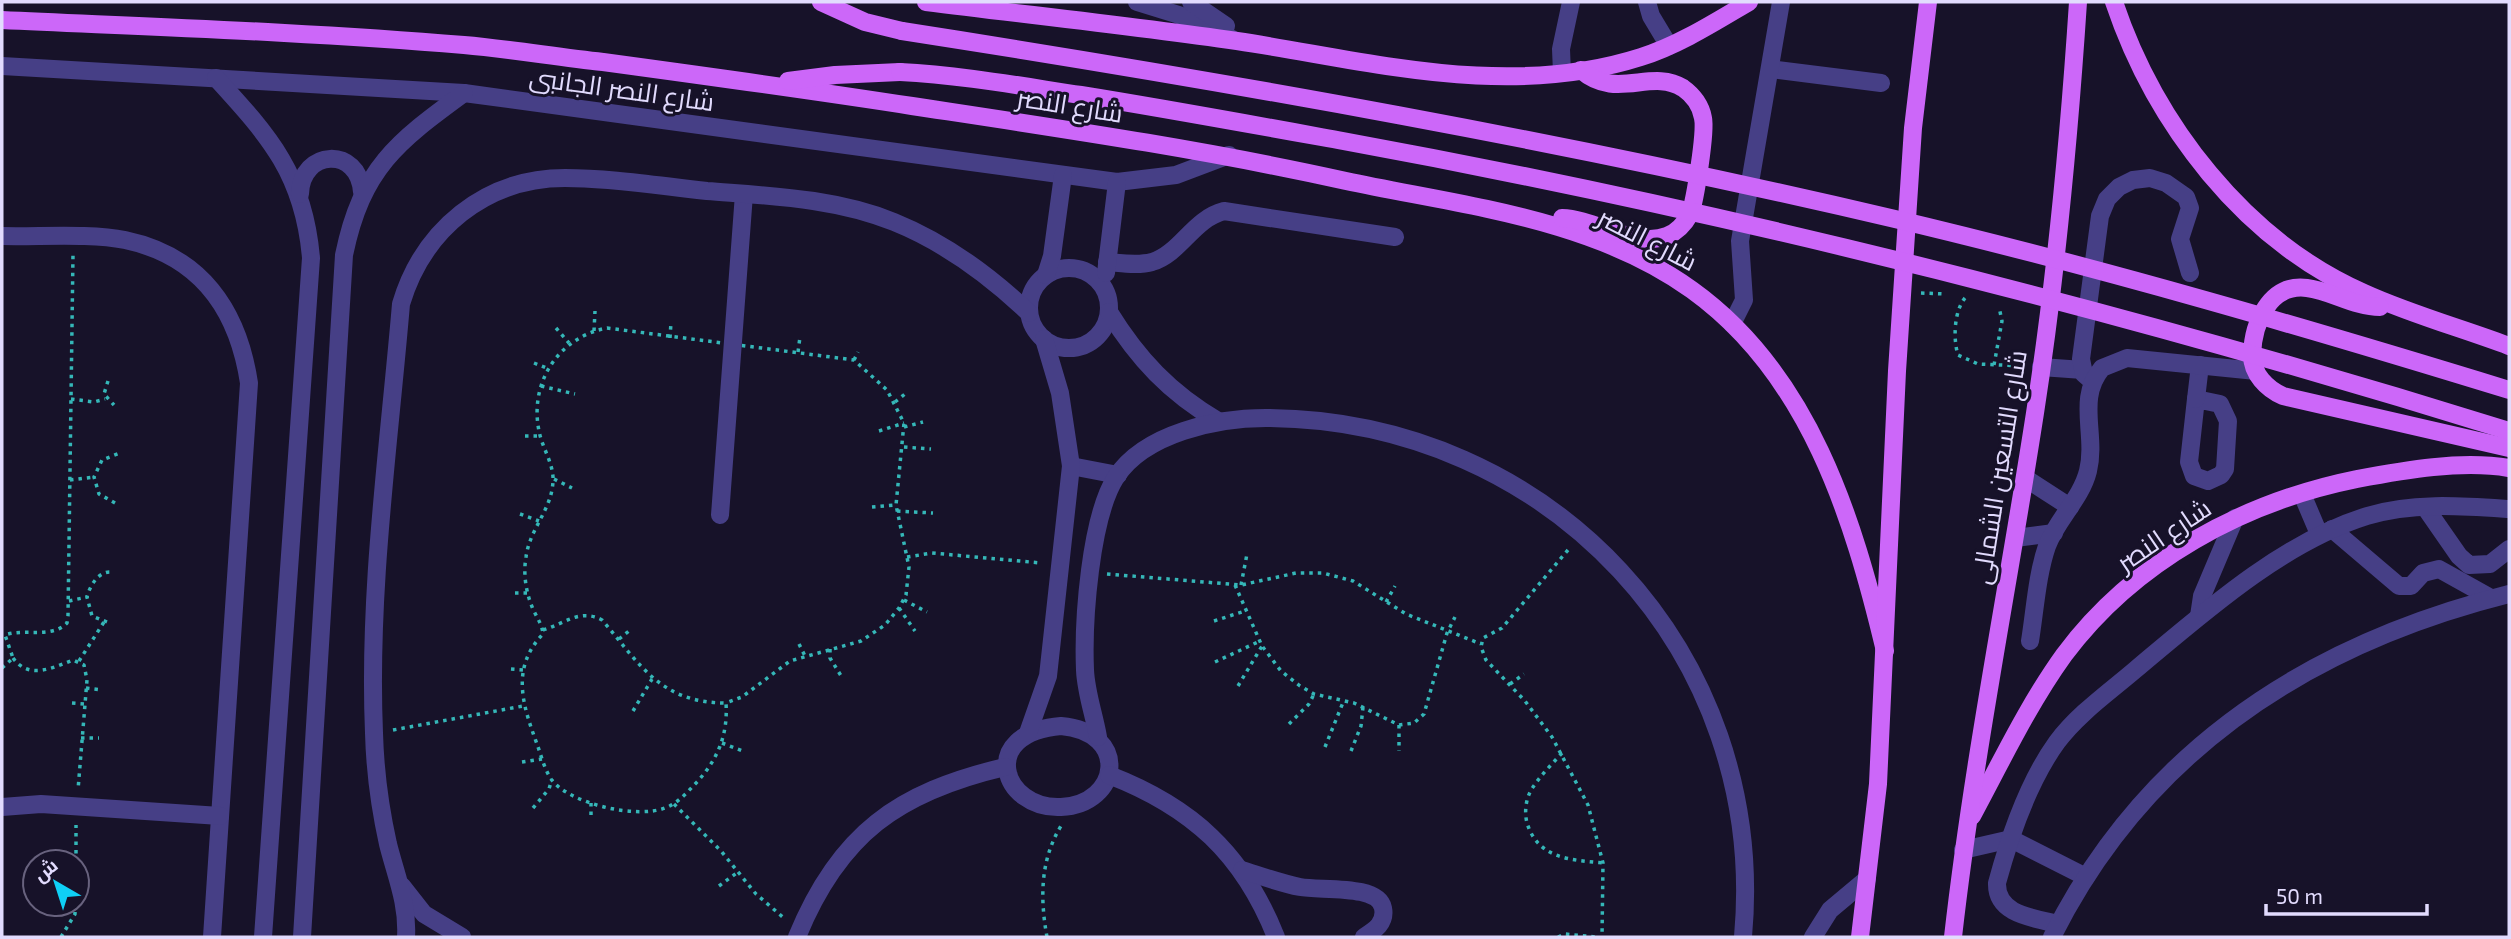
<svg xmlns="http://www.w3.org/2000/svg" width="2511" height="939" font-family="'Exo 2',Cairo,sans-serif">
<rect width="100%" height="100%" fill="#171229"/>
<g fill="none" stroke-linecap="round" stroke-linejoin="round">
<g stroke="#35b7b8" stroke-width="3.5" stroke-dasharray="3.5 5" stroke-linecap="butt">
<polyline points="1921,293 1945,294"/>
<path d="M1965,298C1954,311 1953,339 1958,355L1978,364L2022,366"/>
<polyline points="556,328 569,343"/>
<path d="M607,328L854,360L887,390L904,423L896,505L909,567L906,595L899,608L885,625L861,641L790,661L742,697L726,703C728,735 718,758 698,781C688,791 679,803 665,808C637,819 569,804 551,779C544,768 541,755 537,744C523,706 510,668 543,634C542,624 537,618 533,609C526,593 523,574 526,557C530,527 554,508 553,477C552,461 542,447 539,431C529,382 559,337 607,328Z"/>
<polyline points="594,331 595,311"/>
<polyline points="670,338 671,322"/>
<polyline points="798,352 800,337"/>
<polyline points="854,360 858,352"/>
<polyline points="534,363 549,369"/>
<polyline points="1994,365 2002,321 1999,307"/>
<polyline points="108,381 104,394 114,405"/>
<polyline points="541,386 575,394"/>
<polyline points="71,399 94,402 105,399"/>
<polyline points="895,402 905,394"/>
<polyline points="904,427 923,422"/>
<polyline points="879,431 904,423"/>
<polyline points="525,436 540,436"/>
<polyline points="904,447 931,449"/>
<polyline points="554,479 572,488"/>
<polyline points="70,480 94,477"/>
<polyline points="115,503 99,494 94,477 102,460 120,453"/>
<polyline points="872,507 896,505"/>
<polyline points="897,511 933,513"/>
<polyline points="520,514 539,521"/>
<polyline points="1568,550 1502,628 1483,638 1481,647 1486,660 1525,701 1552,737 1588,805 1603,863 1602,937"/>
<polyline points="907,557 932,553 1041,563"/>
<polyline points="1107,574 1241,585 1296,573 1323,573 1353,581 1406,614 1481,644"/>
<polyline points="1235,585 1262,646 1281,671 1300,686 1314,694 1354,703 1399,725 1414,723 1424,714 1447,633 1455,617"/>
<polyline points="1241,585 1247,554"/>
<polyline points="515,593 528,593"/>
<polyline points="904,600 927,612"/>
<polyline points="69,601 87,597"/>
<polyline points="1386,602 1395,586"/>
<polyline points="899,608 915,631"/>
<polyline points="1214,621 1245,611"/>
<path d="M107,622L92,616L87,597C90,585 99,571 111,572"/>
<path d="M543,630C564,624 580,608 602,620C640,664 660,703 726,703"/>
<polyline points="619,639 629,631"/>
<polyline points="799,644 805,656"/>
<polyline points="830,649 830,658 843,679"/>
<path d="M13,658C29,680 52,668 73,660L84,665L87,680L78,790"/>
<polyline points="79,661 104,622"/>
<polyline points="1215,662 1260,641"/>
<path d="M2,668L13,658L5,635C25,628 51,639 67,623L68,616L73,254"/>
<polyline points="511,669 524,670"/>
<polyline points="1510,684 1524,674"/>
<polyline points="1238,686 1262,646"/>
<polyline points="86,688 102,690"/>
<polyline points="72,703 85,704"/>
<polyline points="633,711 652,679"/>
<polyline points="1289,724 1309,704 1314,694"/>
<polyline points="1399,725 1399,751"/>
<polyline points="393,730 523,706"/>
<polyline points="81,738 99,738"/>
<polyline points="722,743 743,751"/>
<polyline points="1325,747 1344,700"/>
<polyline points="1351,751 1361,726 1363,707"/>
<path d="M1562,753C1552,764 1541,775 1533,787C1526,797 1524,811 1527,823C1538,859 1571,860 1603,863"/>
<polyline points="522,762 542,759"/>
<polyline points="591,803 591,817"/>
<polyline points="674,804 721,851 756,894 785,919"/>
<polyline points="533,808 549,789 552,779"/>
<polyline points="76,862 76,825"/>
<polyline points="719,886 738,872"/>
<polyline points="61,937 75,914 75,904"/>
<path d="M1047,937C1040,899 1040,860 1061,826"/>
<polyline points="1558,937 1565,934 1596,937"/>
</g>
<g stroke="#463f86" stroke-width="18">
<polyline points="1137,2 1179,15 1232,39"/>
<polyline points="1191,2 1226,26"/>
<polyline points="1647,2 1651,16 1669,46"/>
<polyline points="2,66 464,93 1117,182 1176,175 1229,155"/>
<polyline points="1770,69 1881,83"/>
<polyline points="1562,73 1561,49 1571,2"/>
<path d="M216,78C270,137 304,175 311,258L263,937"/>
<path d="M300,194C301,149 359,146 362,192"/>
<path d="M2,236C38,237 91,233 125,240C201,256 238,310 249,383L212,937"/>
<path d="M1107,262C1121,263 1138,266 1152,262C1181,253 1193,219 1224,211L1395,237"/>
<circle cx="1069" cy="308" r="40"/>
<polyline points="1106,273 1117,182"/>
<polyline points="1046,275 1052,256 1063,175"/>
<path d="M1109,312C1138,359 1170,393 1218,421"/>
<polyline points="1732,324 1744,300 1740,241 1781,2"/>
<polyline points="2041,367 2083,370"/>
<polyline points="2092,381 2084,374 2081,359 2100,216 2107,199 2119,187 2133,180 2150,178 2166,183 2186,197 2190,208 2180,239 2190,273"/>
<polygon points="2196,399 2220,404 2228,421 2225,469 2221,475 2208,481 2194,476 2189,462"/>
<polyline points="2196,399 2200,365"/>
<polyline points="1071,466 1118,475"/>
<polyline points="2025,478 2070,507"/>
<polyline points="2302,494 2319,534"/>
<polyline points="2425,507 2459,556 2469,565 2490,564 2509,549"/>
<polyline points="720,515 744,194"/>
<polyline points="2332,529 2399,586 2411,586 2423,573 2439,569 2491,598"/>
<polyline points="2015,538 2054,533"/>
<polyline points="2199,616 2202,596 2235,518"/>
<path d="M2030,641C2035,610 2037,575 2047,546C2057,519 2081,499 2088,471C2097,434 2076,399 2102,368L2127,358L2256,371"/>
<path d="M1061,726C1130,732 1121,804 1061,807C1002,810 977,733 1061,726Z"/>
<polyline points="1028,733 1048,676 1071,466 1060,393 1044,339"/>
<path d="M1098,737C1094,714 1086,693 1085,670C1083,621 1090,518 1116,477C1145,433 1217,418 1266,418C1549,419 1769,652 1743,937"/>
<path d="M1109,775C1192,807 1243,854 1276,937"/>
<polyline points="2,807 41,804 220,816"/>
<polyline points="1963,850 2011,839 2086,877"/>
<path d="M1242,870C1261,876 1280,883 1300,887C1321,891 1378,884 1383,908C1386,923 1375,930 1364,937"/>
<polyline points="402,886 424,914 462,937"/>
<path d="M2058,924C2034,918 1996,915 1997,883C2010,835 2028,782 2057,742C2078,714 2108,693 2135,670C2203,613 2281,543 2367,516C2412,502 2463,506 2509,509"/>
<path d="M302,937L344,255C362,168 397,142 464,93"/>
<path d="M406,937C408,903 396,876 388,844C380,808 375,770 374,733C368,590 389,446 401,304C423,230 485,178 565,178C612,178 660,186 707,191C770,196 835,198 894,222C946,243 989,275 1029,313"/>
<path d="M797,937C839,834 898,792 1005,767"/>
<polyline points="1813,937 1830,910 1867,879"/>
<path d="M2052,937C2146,749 2310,644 2509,594"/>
</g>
<g stroke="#cc67f9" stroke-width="18">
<polyline points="821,2 865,22 902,31"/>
<path d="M926,2C1029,15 1133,26 1237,41C1371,61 1506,100 1641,57C1679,45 1715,22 1749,2"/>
<path d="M2114,2C2155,124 2244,240 2364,293C2410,314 2461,328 2509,346"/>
<path d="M2,20C155,27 310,32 464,45C510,49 556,57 603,62C706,76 809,90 912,106C1057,128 1202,149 1346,181C1463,206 1592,218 1692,290C1809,374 1853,517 1885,651"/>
<polyline points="788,81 835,75 900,72"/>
<path d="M1562,218C1595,219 1635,248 1667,236C1677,232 1685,223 1690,214C1695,201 1706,132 1703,118C1701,106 1693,95 1683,88C1651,68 1616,101 1581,70"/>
<path d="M2380,307C2354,307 2332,291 2307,288C2269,283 2253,324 2252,355C2252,374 2267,389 2283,396L2509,448"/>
<path d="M1972,816C2001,762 2028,705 2064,655C2134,561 2243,502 2357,479C2405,470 2461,460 2509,468"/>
<polyline points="1860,937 1878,784 1897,371 1913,128 1928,2"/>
<path d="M1953,937C1973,761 2008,588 2035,413C2056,277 2069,139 2078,2"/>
</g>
<g stroke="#cc67f9" stroke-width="18">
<path d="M902,31C1236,83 1567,142 1895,219C2102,268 2307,328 2509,390"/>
<path d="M900,72C961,75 1021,86 1081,95C1168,109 1255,125 1343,141C1737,213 2126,312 2509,431"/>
</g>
</g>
<g text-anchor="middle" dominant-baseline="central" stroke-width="6" stroke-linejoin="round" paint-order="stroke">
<g font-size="26" fill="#e2dbfe" stroke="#171229">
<text transform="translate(622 88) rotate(8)">شارع النصر الجانبى</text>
<text transform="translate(1070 104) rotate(9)">شارع النصر</text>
<text transform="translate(1648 238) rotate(27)">شارع النصر</text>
<text transform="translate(1998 467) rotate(-81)">شارع التسعين الشمالى</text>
<text transform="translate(2163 534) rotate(-34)">شارع النصر</text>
</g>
</g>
<rect width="2511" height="939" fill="none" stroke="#e2dbfe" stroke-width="7"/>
<g transform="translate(56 883) rotate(321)"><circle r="33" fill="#171229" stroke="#68627e" stroke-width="2"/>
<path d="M0-5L12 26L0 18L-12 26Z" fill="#0fd0f6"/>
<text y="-10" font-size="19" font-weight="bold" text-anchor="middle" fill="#e2dbfe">ش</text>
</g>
<path d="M2266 904v10h161v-10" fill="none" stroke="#e2dbfe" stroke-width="3.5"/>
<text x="2276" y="904" font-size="21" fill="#e2dbfe" stroke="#171229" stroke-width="5" paint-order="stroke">50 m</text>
</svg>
